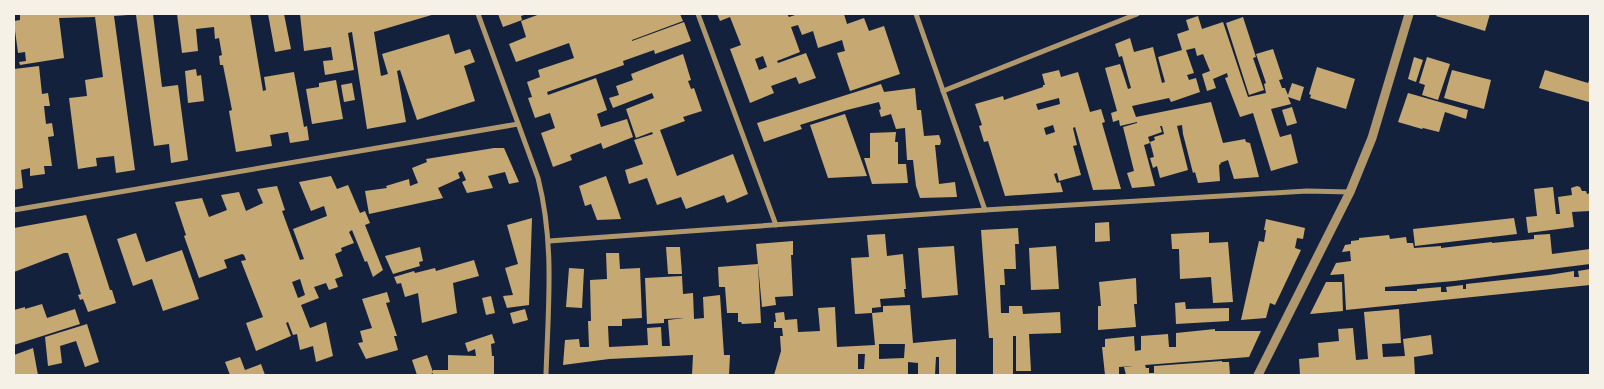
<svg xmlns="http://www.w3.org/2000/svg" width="1604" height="389" font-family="Rubik,sans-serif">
<rect width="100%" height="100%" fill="#14213d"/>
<g fill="#c6a872" fill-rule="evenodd">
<polygon points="20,14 128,14 128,15 114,16 135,170 116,173 114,156 96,158 97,166 78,169 69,98 87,96 85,80 103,77 95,17 59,18 64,58 20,65 19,62 26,61 25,52 18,53 14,23 14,21 20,20"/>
<polygon points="153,14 162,87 178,85 188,160 171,163 169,144 154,146 136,15"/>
<polygon points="177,14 250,14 263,91 266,90 264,77 294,72 304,127 307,126 309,140 290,143 288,132 270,135 272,146 236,152 229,111 232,110 223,65 220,65 219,56 222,55 219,38 215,39 214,27 196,29 198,51 182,53"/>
<polygon points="268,14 284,14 291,49 275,52"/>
<polygon points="300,14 435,14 374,32 381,76 388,74 382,54 449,34 455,54 470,49 475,62 464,66 475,101 417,120 400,70 397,71 406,122 367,129 352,32 348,33 354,70 325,75 323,61 333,60 331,47 304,51"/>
<polygon points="498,14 527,14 521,16 522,20 503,27"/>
<polygon points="540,14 680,14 683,21 632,40 632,41 684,22 691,41 655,54 654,50 623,61 624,65 547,92 548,95 596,78 607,110 597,114 601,127 627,119 633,137 603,149 601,143 570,155 572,160 553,167 541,133 555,128 550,113 535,118 528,98 532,97 527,82 540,77 538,70 574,58 569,43 516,62 509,44 526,37 521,21"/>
<path d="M717,14H787L789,17L798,14H844L847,24L864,18L869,31L884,26L900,74L850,91L837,53L845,51L842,40L818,48L813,31L802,35L798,25L791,27L800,52L777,61L778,63L806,53L816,78L799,84L796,77L771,86L774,93L750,103L730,49L741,45L730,17L720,21ZM763,56L767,67L759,70L755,59Z"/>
<polygon points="1437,14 1490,14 1485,31 1436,16"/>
<polygon points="1198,16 1202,29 1223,22 1248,97 1266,93 1264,84 1266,83 1256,54 1273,49 1283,79 1279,80 1282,88 1285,88 1288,95 1292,83 1304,87 1300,101 1288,97 1291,104 1271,109 1280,137 1291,134 1298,163 1271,171 1253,113 1240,117 1225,78 1228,77 1227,73 1213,79 1216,88 1207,91 1202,74 1210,71 1203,54 1197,56 1195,48 1186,50 1194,73 1187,75 1189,80 1196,78 1200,92 1171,102 1169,98 1132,106 1136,117 1211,102 1223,143 1245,139 1246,142 1250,143 1259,177 1234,179 1228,160 1220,163 1221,164 1219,165 1220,181 1198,183 1195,172 1193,173 1183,134 1182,125 1177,126 1188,170 1160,178 1157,166 1153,168 1150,158 1154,157 1150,142 1155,140 1154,137 1164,134 1162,126 1160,126 1162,132 1148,137 1150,143 1144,145 1155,186 1132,188 1127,173 1134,171 1123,127 1137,123 1137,122 1120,126 1119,120 1113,122 1111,113 1117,111 1105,68 1120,64 1128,89 1131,88 1122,56 1119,57 1115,44 1130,38 1134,52 1153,47 1162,83 1165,82 1158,57 1182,50 1177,34 1189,30 1186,20"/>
<polygon points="1243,17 1256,57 1253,58 1264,90 1249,95 1226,23"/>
<polygon points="683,54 691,80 688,81 691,89 694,88 702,111 683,117 685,121 660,130 677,176 733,154 748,194 727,203 724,195 686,209 681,197 657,205 647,178 629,184 625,170 643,164 634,140 653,134 652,132 636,138 626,109 654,98 652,93 613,108 609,98 619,95 616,86 633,80 631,74"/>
<polygon points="1414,57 1423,60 1416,82 1408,79"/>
<polygon points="1427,57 1450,64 1438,100 1422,95 1425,85 1419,83"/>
<polygon points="39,66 42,94 48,93 50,106 44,106 46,124 52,123 54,136 48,137 52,166 44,166 45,174 30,176 30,168 21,170 23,188 14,190 14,69"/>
<polygon points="1317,67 1355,79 1346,109 1310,98 1311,95 1309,94"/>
<polygon points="196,69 197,76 201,75 204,101 188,103 185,71"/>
<path d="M1059,70L1061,77L1078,72L1090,112L1101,109L1105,122L1102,123L1121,189L1093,190L1075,127L1073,128L1077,145L1073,146L1081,175L1059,181L1057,173L1054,174L1057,183L1060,182L1063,192L1005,196L988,141L984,142L979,126L982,125L975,104L1003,96L1004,100L1043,87V85H1045L1042,74ZM1059,98L1060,104L1038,110L1036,104ZM1053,125L1055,132L1046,135L1044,128Z"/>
<polygon points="1452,70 1491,80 1484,109 1444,98"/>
<polygon points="1545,70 1588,83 1590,78 1590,100 1589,102 1539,88"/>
<polygon points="336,80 343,119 312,124 306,89 319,87 319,83"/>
<polygon points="352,83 355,100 344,102 341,85"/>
<polygon points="881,84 884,92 915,88 917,110 921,110 924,136 939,135 941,141 940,145 935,145 939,184 955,182 957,197 920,198 916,186 913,160 907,160 905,128 896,129 891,114 881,117 879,110 881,109 879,102 847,110 800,125 802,129 764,142 757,123"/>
<polygon points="1408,93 1468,110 1466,119 1445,112 1439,132 1423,128 1422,129 1398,122"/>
<polygon points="1292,107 1297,123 1287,126 1282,110"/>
<polygon points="845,114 867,176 828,178 810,125"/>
<polygon points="896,132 895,142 898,142 898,164 906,164 908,183 872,184 864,158 870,158 870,133"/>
<polygon points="494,148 504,148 519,182 509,184 505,172 488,176 493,188 467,193 462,182 466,180 462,171 458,173 460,178 438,188 443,198 369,214 365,191 387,188 386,186 409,179 410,186 418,183 412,168 427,162 426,159"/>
<path d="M331,176L337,189L348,185L360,213L365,211L370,223L365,225L383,270L373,277L367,261L365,262L352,230L349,232L354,243L341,248L342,251L335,254L343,276L335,279L338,287L329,290L326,283L314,287L319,298L301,305L310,328L326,322L333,356L316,362L313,346L300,350L297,334L293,335L288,322L286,323L291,336L256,351L246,323L263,317L241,261L246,260L244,255L242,254L224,260L227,268L199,278L184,236L186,235L175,202L202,198L209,217L227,210L221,195L239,192L246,211L263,203L257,189L277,186L285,210L282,211L300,260L304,259L293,229L327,216L324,206L311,211L299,182ZM300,279L305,295L298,298L292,282Z"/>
<polygon points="606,176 617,207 621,219 597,220 591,204 585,206 579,186"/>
<polygon points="1577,186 1580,187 1582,191 1586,191 1587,194 1590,193 1590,211 1572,212 1574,227 1528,233 1526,217 1537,216 1534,189 1553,187 1556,214 1560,214 1558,197 1572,195 1571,188"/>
<polygon points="86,215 110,290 112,290 116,303 88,312 83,299 80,300 78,295 81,294 68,253 64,253 14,272 14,228"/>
<polygon points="532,218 529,305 507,308 503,296 513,295 505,268 518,264 507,225"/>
<polygon points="1514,218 1517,234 1415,246 1413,229"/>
<polygon points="1266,219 1305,228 1303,239 1297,238 1295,248 1301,250 1275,305 1270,303 1266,318 1241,320 1259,241 1264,242 1266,230 1264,230"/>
<polygon points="1109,222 1110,241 1095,242 1095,223"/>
<polygon points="1018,228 1019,244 1015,244 1016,269 1004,269 1005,285 1000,285 1001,313 1009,313 1009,306 1022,306 1023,314 1060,312 1061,333 1029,334 1031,371 1016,371 1016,336 1013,336 1013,375 993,375 993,338 989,338 981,230"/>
<polygon points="1209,232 1209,243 1228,242 1233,302 1213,303 1211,277 1180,279 1179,249 1172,249 1171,234"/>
<polygon points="136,233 146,262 182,250 199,299 163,311 152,279 133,286 117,239"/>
<path d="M885,234L887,256L903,254L906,289H904L905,297L880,299L881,307L872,308V313L883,312V306L910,305L913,343L956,339V375H939V357H936L935,375H918V363L908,362V375H774L781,351L780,336H783L782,328H774V322H776L775,313L784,312L785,320L797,319L798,332L820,331L818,308L835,307L837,347L875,345L872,313L855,314L851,258L869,257L867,235ZM879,344H905L904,358L879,359ZM858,354H865L864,369H858Z"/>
<polygon points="1550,234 1552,254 1590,249 1590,264 1454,281 1385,287 1385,291 1417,291 1417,289 1441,287 1441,292 1447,292 1446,287 1463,285 1463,289 1466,289 1466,284 1549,275 1574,271 1574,277 1579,277 1578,271 1590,269 1590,285 1346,310 1344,274 1330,275 1336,263 1351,261 1350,251 1342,252 1345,245 1351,244 1351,241 1359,240 1359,238 1389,235 1390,239 1406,237 1407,243 1413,243 1414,248 1441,246 1441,248 1492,242 1492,243 1534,239 1534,235"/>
<polygon points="793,241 793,255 791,255 793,296 775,297 776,305 762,307 756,244"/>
<polygon points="954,246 958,295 922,298 918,248"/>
<polygon points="1056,246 1059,289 1031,290 1029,248"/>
<polygon points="420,247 423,261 419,262 420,266 393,274 385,256"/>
<polygon points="666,247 680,247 682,274 668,274"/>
<polygon points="606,253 619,253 620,269 640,268 642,318 622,319 622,326 608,326 609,347 648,345 647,328 661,327 662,346 670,346 668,320 684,318 664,319 664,323 647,324 645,278 682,276 683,294 693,293 694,319 704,318 703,297 720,295 724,355 730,355 729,375 692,375 693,355 609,359 563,365 565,340 579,339 580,347 589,347 588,321 591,321 590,280 607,279"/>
<polygon points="474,260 479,276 453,283 457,313 422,323 418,293 405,297 401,283 397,284 394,277 414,271 415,273 435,268 436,271"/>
<polygon points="758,264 761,323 742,324 741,322 738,322 738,313 727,313 725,287 719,287 718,267"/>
<polygon points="569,268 584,269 582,308 566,307"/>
<polygon points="1136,278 1137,304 1134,304 1136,327 1098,330 1098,306 1101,306 1099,282"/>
<polygon points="1326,282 1342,282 1343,311 1310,314"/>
<polygon points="387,292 390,302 386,303 397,336 394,336 398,350 366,359 358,343 363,342 360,331 372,328 362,299"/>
<polygon points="491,296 495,313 486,315 482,298"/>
<polygon points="1185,302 1186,309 1229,308 1229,321 1176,324 1175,303"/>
<polygon points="42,304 47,318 75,309 80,324 14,345 14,310 25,307 25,309"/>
<polygon points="525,309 528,320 513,324 510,313"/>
<polygon points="1399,309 1401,343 1382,344 1383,357 1405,356 1403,339 1431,335 1433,354 1414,357 1415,375 1300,375 1299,359 1319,357 1318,343 1339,341 1338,329 1353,328 1356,360 1368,359 1364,312"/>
<polygon points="87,324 99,362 85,367 76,341 60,346 62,363 48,366 45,337"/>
<polygon points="1215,329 1215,331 1261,331 1249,357 1145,365 1146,368 1149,368 1149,373 1154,373 1154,366 1222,361 1222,362 1229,362 1230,375 1126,375 1124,367 1133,366 1119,367 1119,375 1105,375 1102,347 1105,347 1105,339 1134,336 1135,351 1141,350 1141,336 1168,334 1169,347 1176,347 1176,333"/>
<polygon points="492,334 495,343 491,344 492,356 494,356 494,375 433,375 433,373 429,375 417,375 412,360 427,355 433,372 433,370 448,370 448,355 476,356 475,349 468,352 465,343"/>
<polygon points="33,348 38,375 14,375 14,355"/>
<polygon points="240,357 245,370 261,364 265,375 230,375 225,362"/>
</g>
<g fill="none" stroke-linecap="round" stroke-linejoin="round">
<g stroke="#b1986c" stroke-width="5">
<path d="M478,14L538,178C555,245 548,308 546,375"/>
<polyline points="698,14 776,225"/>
<polyline points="916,14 985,210"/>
<polyline points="943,91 1137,14"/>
<polyline points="14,210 518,124"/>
<polyline points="549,241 985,210 1307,191 1350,192"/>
</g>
<polyline stroke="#b1986c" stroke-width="9" points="1258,375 1350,192 1372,138 1409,14"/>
</g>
<rect width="1604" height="389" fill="none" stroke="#f6f1e7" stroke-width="30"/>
</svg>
